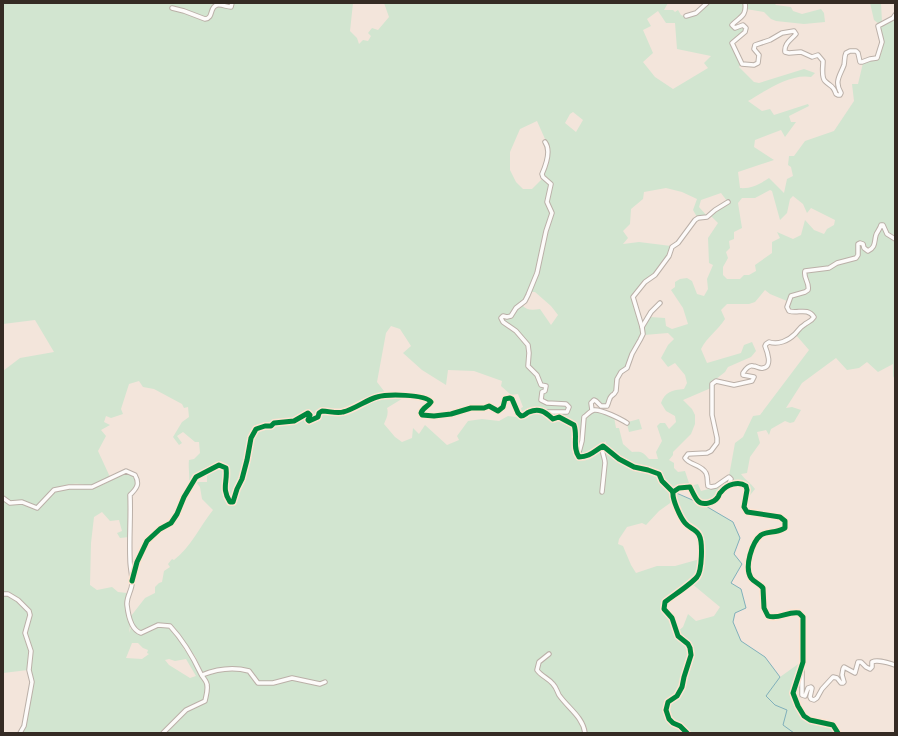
<svg xmlns="http://www.w3.org/2000/svg" width="898" height="736" font-family="'Fira Sans Condensed',sans-serif">
<rect width="100%" height="100%" fill="#f3e5db"/>
<g fill="#d2e5d0" fill-rule="evenodd">
<path d="M3,3H231L230,6C217,3 214,1 210,15L205,18L184,10L171,7V8L205,20C213,19 211,12 216,6L218,5L231,8L233,3H353L350,31L357,38L359,44L363,40L368,41L371,36L368,33L372,28L378,30L389,17L384,3H668L664,10H673L675,12L678,10L681,15L686,17L697,14L709,3H743C746,17 738,16 731,25L734,28L743,26L745,28V30L731,43L741,64L739,67L754,82L759,83L804,69L815,73L811,77C791,73 765,91 748,101L762,111L770,109L774,115L808,104L809,106L789,116L791,122H796L785,137L781,130L755,140L754,147L774,160L738,172L740,188C751,189 760,184 769,178L784,193L787,179L793,176L791,167L788,165L789,156H794L805,141L834,131L854,101L852,84H858L863,63L870,60L878,59C887,47 880,39 879,27L893,19L895,17V237L888,234L883,224L880,225C879,228 876,231 875,234C873,241 876,245 868,249L865,247L864,243L860,242L857,243V255L855,257L836,262L828,267L808,269L805,270C802,277 808,283 807,289L790,295L787,301L770,294L765,290L755,302L749,304H727L721,310L725,319C718,330 707,337 701,349L707,363L741,353L744,345L752,342L756,351L751,357L728,367L725,372L711,383V388L683,400L692,409L695,415V424L691,434L673,452V455L669,460L674,463V468L678,472L685,471L690,486L698,484L701,491L716,487L730,478C728,485 725,486 721,490C719,492 718,496 716,498C703,510 696,495 690,486L679,487L673,490L663,480L660,473C652,469 644,469 635,466C624,462 615,454 605,446L606,441C598,448 591,457 579,456L583,442L585,418C598,407 599,412 614,417L616,428H619L623,444L632,452C641,451 643,452 649,459H658L656,452L662,441L657,426L660,423H665L669,429L676,422L675,416L666,411L661,403C665,392 672,390 684,389L687,383L685,375L675,363L668,367L661,358L668,345L674,339L668,333L644,335L643,327L650,317L665,318L666,326L672,329L688,324L683,308L671,290L675,287V282L680,279L687,278L692,281L697,294L704,296L708,289L707,279L713,265L709,263L708,238L718,223L711,216L716,211L730,201H727L721,193L701,200L699,207L707,216L697,217L693,210L697,199L682,192L666,188L644,192L643,199L631,209L630,224L623,231L628,238L623,244L639,242L671,246L668,255L654,275L644,281L632,297L641,327L642,334L640,340L631,354L626,368L620,372L616,378L615,391L608,398L606,405H601L597,400L594,399L590,403L591,410L583,417L581,441L578,453L576,450L577,432L575,425L559,416L553,418L548,413H567L570,410L569,405C562,399 550,405 542,400L543,393L545,391L546,386L542,384L541,379L529,366C528,361 531,356 530,350C528,336 512,328 502,320L503,317C512,319 516,310 522,305C527,311 533,310 540,309L551,325L558,315L551,306L535,292H530L538,273L547,231L552,213L553,211L548,204L552,183L546,179L543,174L546,166L549,148L537,121L520,129L510,152V170L516,182L523,189H532L543,178L549,183L550,186L546,204L550,213C542,239 539,276 525,299C521,305 514,309 510,315H503L500,318V321C507,330 523,333 527,347C529,354 526,360 527,367L539,379L541,385L545,387L544,390L541,392V401L547,404H566L568,407L566,411C560,411 553,412 546,411C533,410 535,407 523,416L521,408L523,407L518,394L511,395L501,386L502,381L474,371L448,370L446,385L422,370L403,353L411,346L400,329L391,326L386,333L377,382L387,395L377,396L342,412L322,410L319,412L317,416L309,419L311,415L310,413L308,412L294,421L274,422L271,425H265L255,428L250,437L246,460L241,479L236,489L232,502H230C221,486 230,481 227,467L218,464L201,472L193,474L189,482C190,475 188,468 189,460L194,459L200,453L199,442H195L183,432L177,436L182,443L179,445L173,437L182,422L189,417L188,407L184,408L182,404L154,389L143,387L139,381L129,384L121,409L123,414L111,418L106,416L104,422L110,425L101,430L106,436L98,451L110,477C103,480 96,485 89,486C86,486 84,484 80,484C62,482 47,491 38,506L22,500L11,502L3,496V371L20,358L54,352L35,320L3,324ZM658,11L666,23H675L677,49L711,56L704,63L708,68L673,89L655,77L643,62L653,53L643,30L651,26L647,19ZM573,112L583,120L576,132L565,123L570,114ZM770,190L772,191L780,220L787,213L790,199L793,196L803,204L807,213L811,208L835,220L834,225L827,229L824,234L814,230L805,220L801,235L793,239L777,232L780,238L772,242V253L755,265L756,271L749,275H744L740,279H727L723,275V267L728,258L726,252L730,248L729,241L734,239V232L742,228L738,203L742,198H755Z"/>
<polygon points="746,3 774,3 776,5 791,7 793,11 802,14 821,9 824,13 825,22 804,24 776,21 771,19 764,12 746,9"/>
<polygon points="870,3 881,3 882,22 879,24 874,20"/>
<path d="M882,226L887,235L895,240V380L893,376V364L878,372L867,362L859,368L847,370L836,358L802,383L786,408L792,407L801,410L794,422L790,423L785,421L771,429L769,435L766,430L757,432L760,443L750,457L747,473L741,474C745,480 751,483 755,489L747,499V485C741,481 737,482 730,484L729,476L735,443L743,437L753,416L760,415L809,350L796,335L804,326L813,321L812,313C804,308 798,312 789,310L788,307L792,296L809,291L806,272L821,270L856,259L859,244L862,245L863,249L872,250L875,246L877,234Z"/>
<path d="M388,397H405L387,408C389,414 386,419 384,424L395,437L402,442L412,438L413,428L419,434L425,425L447,445L459,440L457,436L468,421L482,419L499,421L508,416L523,418C525,417 526,415 528,413C538,407 546,415 553,420L559,418L573,426C577,437 571,448 579,458C587,458 595,455 601,448L600,452L604,463L601,490H603C603,481 605,472 606,463C606,457 602,453 603,448C613,455 622,462 633,467C641,471 650,470 658,475L661,482L671,492L673,501L659,511L646,525L642,523L627,527L619,539L618,544L623,546L631,565L636,573L657,566H675L700,559L699,572L696,577L664,601L663,609L671,619L677,637L687,644L689,648L690,655L683,677L681,687L676,695L668,701L665,710V714L668,719L672,724L679,726L686,733H586C584,717 569,708 560,694C557,690 556,684 552,681C547,677 542,675 538,669L540,663L551,653L550,652L538,661L536,670C540,677 547,678 552,684C555,687 556,691 558,695C566,708 582,717 584,733H165L180,720L187,711L206,702C209,691 210,685 204,675L224,670L247,671L248,669C232,668 218,667 203,673L195,656L187,647L180,634L171,624L158,623L141,632C135,628 132,623 131,616L145,598L155,593V587L159,583L162,582L164,571L170,567L168,564L172,559L174,560C191,547 200,526 213,510L202,499L200,487L196,482H207V474L209,473L210,470L219,466L225,469C227,484 219,487 229,503H233L238,489L243,479L248,461L252,438L257,430L265,427H272L274,424L294,422L308,414L307,420L309,421L318,418L322,413L342,414L377,398Z"/>
<polygon points="639,419 642,429 629,432 627,424 628,422"/>
<path d="M125,473H130C135,476 136,479 136,485L129,493V537L120,538L117,533L122,531L119,520L110,521L102,512L94,517L91,543L90,585L97,590L112,587L118,592L127,593L125,603L130,626L129,633L131,627L136,632L141,635L159,626L170,627L178,636L184,649L193,658L205,683L206,689L203,700L185,709L161,733H21L33,683L30,670L32,651L26,633L31,615L26,606L3,593V500L10,505L21,504L35,509H40C50,492 59,488 78,488C83,488 86,490 90,489C102,486 114,479 125,473ZM132,643H138L143,648L148,650L147,653L149,654L142,659L126,658ZM169,659L175,661L186,659L196,676L190,678L169,665L165,660Z"/>
<polygon points="673,492 708,507 733,522 740,538 734,554 742,564 731,583 741,589 746,608 735,613 733,622 741,641 765,657 780,677 801,662 792,693 803,716 832,726 837,733 688,733 669,719 667,710 669,703 681,692 691,648 679,635 677,632 683,627 688,614 696,621 714,616 720,607 691,583 701,573 701,535 686,523 677,505"/>
<polygon points="3,595 8,596 17,601 28,611 29,615 24,630 29,648 28,670 3,673"/>
</g>
<g fill="none" stroke-linecap="round" stroke-linejoin="round">
<g stroke="#81b0bb" stroke-width="1">
<polyline points="674,492 697,502"/>
<polyline points="704,505 733,522 740,538 734,554 742,564 731,583 741,589 746,608 735,613 733,622 741,641 765,657 780,677 766,696 775,705 787,710 783,725 794,733"/>
</g>
<g stroke="#bbb0a8" stroke-width="5.5">
<g id="minor">
<path d="M745,3C747,17 739,17 732,25L735,28L743,25L746,28L745,32L732,43L742,64L754,65L758,63L759,55L754,49L755,45L770,40L782,33L794,31L796,34C791,40 784,43 785,52L789,53L801,52L812,57L818,55L823,61C823,67 821,77 825,81C831,87 833,85 836,94L838,95H840L841,93C834,81 840,76 844,65C845,61 844,57 846,53L850,51H856L858,53L860,62H862L870,59L877,58L882,42L878,26L893,18L895,15"/>
<path d="M172,8L184,11L205,19C214,18 209,7 217,5C221,4 227,7 231,7L232,3"/>
<polyline points="686,16 696,13 707,3"/>
<path d="M545,142C551,150 546,165 542,174L543,177L551,184L547,202L552,213L546,231L537,273L528,295L525,301L516,308L511,316L507,317L503,316L501,318L503,322L516,331L528,345L529,353L528,366L537,375L541,385L546,386L545,391L542,392L541,400L547,403L566,404L569,407L567,412H546"/>
<polyline points="642,327 651,312 660,303"/>
<path d="M592,410L591,403L594,400L596,401L601,406H607C610,401 608,397 614,394L616,391L617,379L621,372L627,368L632,354L640,340L643,334L642,327L633,297L645,282L655,275L669,256L672,247L678,243L695,220L698,218L707,217L715,210L728,202"/>
<path d="M578,456L582,441L584,417C587,415 590,411 594,410C601,409 621,419 627,423"/>
<path d="M728,486L731,479L729,477L716,486L711,487L708,486C707,482 708,477 706,473C701,464 689,465 685,458L688,454L707,453L711,451L717,443V438L712,415V384L716,381L734,385L752,381L754,377L743,375V373C745,370 749,365 753,366C757,366 759,369 763,368C773,367 767,351 765,346L766,344L769,342C778,345 788,341 795,334C798,331 800,327 804,325C807,322 811,322 814,317C807,307 798,314 789,311L787,307L791,296L805,292L808,290C810,283 803,278 805,271L829,268L837,263L856,258L858,255V244L860,243L863,244L864,248L868,251C876,247 874,242 876,235C877,232 880,229 881,225H883L887,234L895,239"/>
<path d="M602,492L605,463C605,457 601,453 603,446"/>
<path d="M3,498L10,503L22,502L37,508L54,490L69,487H92L126,471L135,475C140,484 137,488 130,495C131,516 129,538 130,560C130,567 132,574 132,581C133,590 126,596 127,605C128,614 131,630 141,633L158,625L170,626C183,640 193,657 201,674C203,678 207,681 207,685C208,691 206,696 205,701L186,710L163,733"/>
<path d="M132,581L137,562L147,541L160,529L171,523L177,514L184,497L196,477L219,465L226,468C228,482 221,488 230,502H233L237,489L242,479L247,460L251,438L256,429L265,426H271L274,423L294,421L308,413L310,415L308,420L309,421L318,417L319,413L322,411C329,411 337,414 343,412C355,409 366,400 377,397C387,394 425,394 431,402C428,407 423,407 421,413L422,415L434,416L451,414L471,408H484L489,406L498,411L503,407L505,399L510,398L512,399L518,413L521,416C525,416 526,413 529,412C540,407 546,413 553,419L559,417L574,425C578,436 572,447 579,457C590,457 594,451 603,446L619,459L634,467L648,470L659,474L662,481L673,492"/>
<polyline points="3,594 8,594 18,600 29,611 30,615 25,633 31,651 29,670 32,682 24,726 20,733"/>
<path d="M549,654L539,662L537,670C541,676 548,678 553,684C556,687 557,691 559,695C568,708 583,717 585,733"/>
<path d="M802,667V695L805,696L808,688L811,687L812,688L810,697L811,699L814,700L817,698L822,689L833,677L837,678L841,683H843L844,682L842,675L843,669L844,667L855,673L858,662H861L866,667L870,669L872,667V662C878,659 888,663 895,665"/>
<path d="M202,675C217,669 234,667 249,671L258,683H273L292,678L320,684L325,682"/>
<path d="M687,733L680,726L673,723L669,719L666,710L668,702L677,696L682,687L684,677L691,655L690,648L688,644L678,636L672,618L664,609L665,602C674,595 690,585 697,577C702,571 703,542 699,535C696,529 689,528 685,523C680,517 672,499 673,492L679,488L690,487C692,491 695,498 698,501C703,506 714,503 718,497C719,496 719,493 721,492C727,484 739,481 746,486L747,490L744,507L747,512L780,517L785,521V528L783,529C776,533 767,531 761,535C752,542 744,567 751,578C754,582 760,584 763,588L764,608L768,616C778,620 788,611 799,613L803,617V662L793,693L798,706L804,716L810,720L833,725L838,733"/>
</g>
</g>
<use href="#minor" stroke="#fdfbfa" stroke-width="3.5"/>
<g stroke="#fde3d1" stroke-width="8">
<g id="cycleway">
<path d="M132,581L137,562L147,541L160,529L171,523L177,514L184,497L196,477L219,465L226,468C228,482 221,488 230,502H233L237,489L242,479L247,460L251,438L256,429L265,426H271L274,423L294,421L308,413L310,415L308,420L309,421L318,417L319,413L322,411C329,411 337,414 343,412C355,409 366,400 377,397C387,394 425,394 431,402C428,407 423,407 421,413L422,415L434,416L451,414L471,408H484L489,406L498,411L503,407L505,399L510,398L512,399L518,413L521,416C525,416 526,413 529,412C540,407 546,413 553,419L559,417L574,425C578,436 572,447 579,457C590,457 594,451 603,446L619,459L634,467L648,470L659,474L662,481L673,492"/>
<path d="M687,733L680,726L673,723L669,719L666,710L668,702L677,696L682,687L684,677L691,655L690,648L688,644L678,636L672,618L664,609L665,602C674,595 690,585 697,577C702,571 703,542 699,535C696,529 689,528 685,523C680,517 672,499 673,492L679,488L690,487C692,491 695,498 698,501C703,506 714,503 718,497C719,496 719,493 721,492C727,484 739,481 746,486L747,490L744,507L747,512L780,517L785,521V528L783,529C776,533 767,531 761,535C752,542 744,567 751,578C754,582 760,584 763,588L764,608L768,616C778,620 788,611 799,613L803,617V662L793,693L798,706L804,716L810,720L833,725L838,733"/>
</g>
</g>
<use href="#cycleway" stroke="#00873e" stroke-width="5"/>
</g>
<rect width="898" height="736" fill="none" stroke="#352b24" stroke-width="8"/>
</svg>
